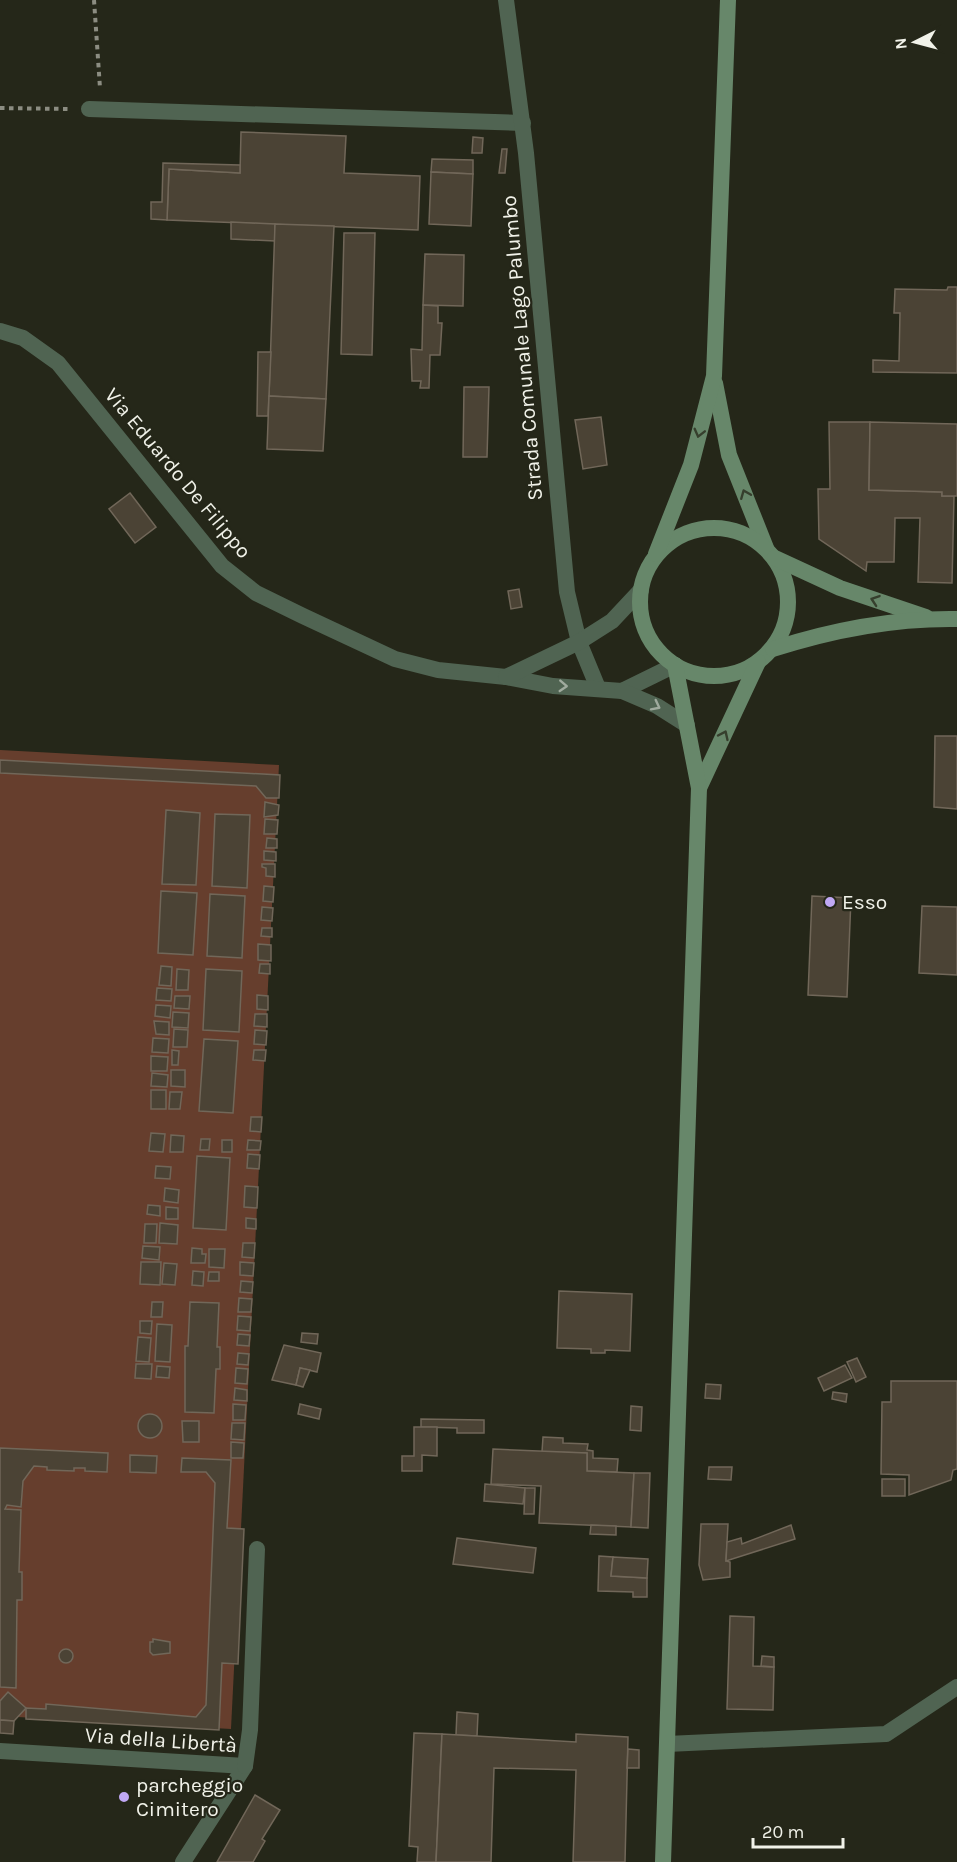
<svg xmlns="http://www.w3.org/2000/svg" width="957" height="1862" font-family="Karla,sans-serif">
<rect width="100%" height="100%" fill="#252719"/>
<polygon fill="#663e2d" points="0,750 279,765 231,1729 0,1716"/>
<g fill="#4b4335" stroke="#716759" stroke-width="1.5">
<polygon points="241,132 346,136 344,173 420,176 418,230 167,220 169,169 240,173"/>
<polygon points="473,137 483,138 482,153 472,153"/>
<polygon points="502,149 507,149 505,173 499,173"/>
<polygon points="432,159 473,160 473,174 431,172"/>
<polygon points="163,163 240,165 240,173 169,169 167,220 151,219 151,202 162,202"/>
<polygon points="431,172 473,174 471,226 429,224"/>
<polygon points="231,222 275,224 275,241 231,239"/>
<polygon points="275,224 334,226 326,399 269,396"/>
<polygon points="344,233 375,233 372,355 341,354"/>
<polygon points="425,254 464,255 463,306 423,305"/>
<polygon points="948,287 957,287 957,373 873,372 873,360 899,361 900,313 894,313 895,289 947,290"/>
<polygon points="423,305 438,306 438,323 442,323 440,355 430,355 429,388 420,388 421,381 412,381 411,349 422,350"/>
<polygon points="258,352 271,352 268,416 257,416"/>
<polygon points="464,387 489,387 487,457 463,457"/>
<polygon points="269,396 326,399 323,451 267,449"/>
<polygon points="601,417 607,465 583,469 575,420"/>
<polygon points="829,422 870,422 869,490 942,492 942,496 954,496 952,583 918,582 920,518 895,518 894,562 867,562 866,571 819,539 818,489 830,489"/>
<polygon points="870,422 957,424 957,496 942,496 942,492 869,490"/>
<polygon points="130,493 156,527 135,543 109,509"/>
<polygon points="519,589 522,607 511,609 508,591"/>
<polygon points="935,736 957,736 957,809 934,807"/>
<polygon points="0,760 280,775 279,798 266,798 256,786 0,773"/>
<polygon points="265,802 279,805 278,815 264,817"/>
<polygon points="166,810 200,813 196,885 162,884"/>
<polygon points="215,814 250,815 247,888 212,886"/>
<polygon points="265,819 278,820 277,834 264,834"/>
<polygon points="267,838 277,839 277,848 266,848"/>
<polygon points="264,851 276,852 276,861 264,860"/>
<polygon points="262,864 275,864 275,877 266,876 266,868 262,867"/>
<polygon points="264,886 274,887 273,902 263,901"/>
<polygon points="161,891 197,893 193,955 158,953"/>
<polygon points="210,894 245,896 242,958 207,956"/>
<polygon points="812,896 851,898 847,997 808,995"/>
<polygon points="922,906 957,907 957,975 919,973"/>
<polygon points="262,907 273,908 272,921 261,920"/>
<polygon points="262,928 272,928 272,937 261,936"/>
<polygon points="258,944 271,945 271,961 258,960"/>
<polygon points="260,964 270,964 270,974 259,973"/>
<polygon points="161,966 172,967 171,986 159,985"/>
<polygon points="177,969 189,970 188,990 176,990"/>
<polygon points="206,969 242,971 239,1032 203,1030"/>
<polygon points="157,988 172,989 171,1001 156,1000"/>
<polygon points="257,995 268,996 268,1010 257,1009"/>
<polygon points="175,996 190,996 189,1009 174,1008"/>
<polygon points="156,1005 171,1006 170,1018 155,1016"/>
<polygon points="173,1012 189,1013 188,1028 172,1027"/>
<polygon points="255,1014 267,1014 267,1027 254,1026"/>
<polygon points="154,1021 169,1022 169,1035 156,1034"/>
<polygon points="174,1029 188,1030 187,1047 173,1047"/>
<polygon points="255,1030 267,1031 266,1045 254,1044"/>
<polygon points="153,1038 169,1039 168,1053 152,1052"/>
<polygon points="204,1039 238,1041 233,1113 199,1111"/>
<polygon points="172,1050 179,1051 178,1065 172,1065"/>
<polygon points="254,1050 266,1050 265,1061 253,1060"/>
<polygon points="151,1056 168,1057 167,1071 151,1071"/>
<polygon points="171,1070 185,1070 185,1087 171,1086"/>
<polygon points="152,1073 168,1075 167,1087 151,1086"/>
<rect x="151" y="1090" width="15" height="19"/>
<polygon points="170,1092 182,1092 180,1109 169,1109"/>
<polygon points="251,1117 262,1117 261,1132 250,1131"/>
<polygon points="151,1133 165,1134 163,1152 149,1151"/>
<polygon points="171,1135 184,1136 183,1152 170,1152"/>
<polygon points="201,1139 210,1139 209,1150 200,1150"/>
<rect x="222" y="1140" width="10" height="12"/>
<polygon points="248,1140 261,1141 260,1150 247,1150"/>
<polygon points="248,1154 260,1155 259,1169 247,1168"/>
<polygon points="197,1156 230,1158 226,1230 193,1228"/>
<polygon points="156,1166 171,1167 170,1179 155,1178"/>
<polygon points="245,1186 258,1187 257,1208 244,1207"/>
<polygon points="165,1188 179,1190 178,1203 164,1201"/>
<polygon points="148,1205 160,1206 160,1216 147,1214"/>
<polygon points="166,1207 178,1208 178,1219 166,1219"/>
<polygon points="246,1218 256,1219 256,1229 246,1228"/>
<polygon points="160,1223 178,1225 177,1244 159,1243"/>
<polygon points="145,1224 157,1224 156,1243 144,1243"/>
<polygon points="243,1243 255,1243 254,1258 242,1257"/>
<polygon points="143,1246 160,1247 159,1260 142,1258"/>
<polygon points="192,1248 202,1249 202,1254 206,1254 205,1263 191,1263"/>
<polygon points="209,1249 225,1249 224,1268 209,1267"/>
<polygon points="141,1262 161,1262 160,1285 140,1284"/>
<polygon points="240,1262 254,1263 253,1276 240,1275"/>
<polygon points="164,1263 177,1264 175,1285 162,1284"/>
<polygon points="193,1271 204,1272 203,1286 192,1285"/>
<polygon points="209,1272 219,1272 219,1281 208,1281"/>
<polygon points="241,1281 253,1282 252,1293 240,1292"/>
<polygon points="559,1291 632,1294 630,1351 605,1350 605,1353 591,1353 591,1349 557,1348"/>
<polygon points="239,1298 252,1299 251,1312 238,1312"/>
<polygon points="152,1302 163,1302 162,1317 151,1317"/>
<polygon points="190,1302 219,1303 217,1347 220,1347 220,1369 216,1369 214,1413 185,1412 185,1346 188,1346"/>
<polygon points="238,1316 251,1317 250,1331 237,1330"/>
<polygon points="140,1321 152,1321 151,1334 140,1333"/>
<polygon points="157,1324 172,1325 170,1362 155,1361"/>
<polygon points="302,1333 318,1334 317,1344 301,1342"/>
<polygon points="238,1334 250,1335 249,1346 237,1345"/>
<polygon points="138,1337 151,1338 149,1362 136,1361"/>
<polygon points="284,1345 321,1353 317,1372 300,1368 296,1385 272,1380"/>
<polygon points="238,1353 249,1354 248,1365 237,1364"/>
<polygon points="857,1358 866,1377 856,1382 847,1362"/>
<polygon points="136,1364 152,1364 151,1379 135,1378"/>
<polygon points="845,1365 852,1378 824,1391 818,1378"/>
<polygon points="157,1366 170,1367 169,1378 156,1377"/>
<polygon points="236,1368 248,1369 247,1384 235,1383"/>
<polygon points="300,1368 310,1370 303,1387 296,1385"/>
<polygon points="891,1381 957,1381 957,1469 953,1470 951,1480 909,1495 909,1475 881,1474 882,1402 891,1402"/>
<polygon points="706,1384 721,1385 720,1399 705,1398"/>
<polygon points="235,1388 247,1390 247,1401 234,1400"/>
<polygon points="833,1392 847,1394 846,1402 832,1399"/>
<polygon points="233,1404 246,1405 245,1420 233,1420"/>
<polygon points="300,1404 321,1409 319,1419 298,1414"/>
<polygon points="631,1406 642,1407 641,1431 630,1430"/>
<circle cx="150" cy="1426" r="12"/>
<polygon points="421,1419 484,1420 484,1433 457,1433 457,1428 421,1427"/>
<polygon points="182,1421 199,1421 199,1442 183,1442"/>
<polygon points="232,1423 245,1423 244,1440 231,1439"/>
<polygon points="414,1427 437,1427 437,1456 422,1455 422,1471 402,1471 402,1456 414,1456"/>
<polygon points="543,1437 563,1438 563,1443 588,1444 587,1450 593,1451 593,1458 618,1459 617,1472 587,1471 587,1453 542,1452"/>
<polygon points="231,1442 244,1443 243,1458 231,1458"/>
<polygon points="0,1448 108,1453 107,1472 85,1471 85,1468 74,1468 74,1471 47,1470 47,1467 34,1466 23,1481 21,1507 7,1505 5,1509 21,1510 19,1572 22,1572 22,1600 17,1600 16,1688 0,1687"/>
<polygon points="493,1449 587,1453 587,1471 634,1473 631,1527 539,1523 541,1486 491,1484"/>
<polygon points="130,1455 157,1456 156,1473 130,1472"/>
<polygon points="182,1458 231,1460 227,1528 244,1529 238,1664 222,1663 219,1730 26,1719 26,1708 46,1709 46,1704 196,1717 206,1705 215,1483 206,1472 181,1472"/>
<polygon points="709,1467 732,1467 731,1480 708,1479"/>
<polygon points="634,1473 650,1473 648,1528 631,1527"/>
<rect x="882" y="1479" width="23" height="17"/>
<polygon points="485,1484 525,1488 523,1504 484,1501"/>
<polygon points="525,1488 535,1488 534,1514 524,1514"/>
<polygon points="701,1524 728,1524 726,1561 730,1562 730,1577 703,1580 699,1565"/>
<polygon points="591,1525 616,1526 616,1535 590,1534"/>
<polygon points="791,1525 795,1539 726,1561 727,1542 741,1538 742,1544"/>
<polygon points="457,1538 536,1548 533,1573 453,1564"/>
<polygon points="599,1556 613,1557 611,1576 647,1578 647,1597 633,1597 633,1592 598,1591"/>
<polygon points="613,1557 648,1559 647,1578 611,1576"/>
<polygon points="730,1616 754,1617 753,1666 774,1667 773,1710 727,1709"/>
<polygon points="153,1639 170,1642 170,1653 153,1655 150,1652 150,1642 153,1642"/>
<circle cx="66" cy="1656" r="7"/>
<polygon points="762,1656 774,1657 774,1667 761,1666"/>
<polygon points="8,1692 26,1708 14,1721 0,1720 0,1701"/>
<polygon points="457,1712 478,1714 477,1736 456,1735"/>
<polygon points="0,1720 14,1721 13,1734 0,1733"/>
<polygon points="414,1733 442,1734 436,1862 417,1862 418,1847 409,1846"/>
<polygon points="442,1734 576,1742 576,1734 628,1737 625,1862 573,1862 576,1770 494,1768 491,1862 436,1862"/>
<polygon points="628,1749 639,1750 639,1768 627,1768"/>
<polygon points="255,1795 280,1810 262,1839 265,1841 253,1862 217,1862"/>
</g>
<g fill="none" stroke-linecap="round" stroke-linejoin="round">
<g stroke="#8c8d82" stroke-width="4" stroke-dasharray="4.5 4.5" stroke-linecap="butt">
<polyline points="94,0 100,88"/>
<polyline points="0,108 68,109"/>
</g>
<g stroke="#506452" stroke-width="16">
<polyline points="89,109 523,123"/>
<polyline points="0,1751 245,1766 183,1862"/>
<polyline points="245,1766 250,1730 257,1549"/>
</g>
<g stroke="#506452" stroke-width="16">
<polyline points="506,0 526,153 567,592 579,642 598,688"/>
<polyline points="0,331 23,338 58,363 222,566 256,593 303,616 395,659 438,670 506,677 553,686 622,691 675,665"/>
<polyline points="506,677 579,642 612,621 641,590"/>
<polyline points="622,691 657,706 687,725"/>
<polyline points="667,1744 886,1734 957,1687"/>
</g>
<g stroke="#67876a" stroke-width="16">
<polyline points="715,383 729,455 766,548"/>
<circle cx="714" cy="602" r="74"/>
<polyline points="656,554 691,465 714,376 728,0"/>
<polyline points="775,558 840,588 926,617"/>
<path d="M773,649C832,630 894,618 957,619"/>
<polyline points="699,788 758,662"/>
<polyline points="663,1862 699,788 675,665"/>
</g>
</g>
<defs><path id="oneway-chevron" d="M-2-3.5L2.5 0L-2 3.5" fill="none" stroke-width="1.6" stroke-linecap="round" stroke-linejoin="round" transform="scale(1.5)"/></defs>
<g stroke="#363f2d">
<use href="#oneway-chevron" transform="translate(699 433) rotate(104)"/>
<use href="#oneway-chevron" transform="translate(745 494) rotate(-112)"/>
<use href="#oneway-chevron" transform="translate(875 600) rotate(-161)"/>
<use href="#oneway-chevron" transform="translate(724 735) rotate(-65)"/>
</g>
<g stroke="#a0ab9e">
<use href="#oneway-chevron" transform="translate(563 686) rotate(3)"/>
<use href="#oneway-chevron" transform="translate(656 706) rotate(27)"/>
</g>
<g fill="#c0a8f4" stroke="#252719" stroke-width="2">
<circle cx="830" cy="902" r="6"/>
<circle cx="124" cy="1797" r="6"/>
</g>
<g text-anchor="middle" dominant-baseline="central" stroke-width="4.5" stroke-linejoin="round" paint-order="stroke">
<g font-size="21" fill="#f1f2e9" stroke="#252719">
<text transform="translate(522 348) rotate(-95)">Strada Comunale Lago Palumbo</text>
<text transform="translate(178 473) rotate(50)">Via Eduardo De Filippo</text>
<text transform="translate(161 1740) rotate(4)">Via della Libertà</text>
</g>
<g font-size="21" fill="#f1f2e9" stroke="#252719" text-anchor="start">
<text x="842" y="902">Esso</text>
<text x="136" y="1785">parcheggio<tspan x="136" dy="24">Cimitero</tspan></text>
</g>
</g>
<g transform="translate(915 42) rotate(264)" stroke="#252719" stroke-width="4.5" paint-order="stroke">
<path d="M0-4.5L10 22L0 15L-10 22Z" fill="#f1f2e9"/>
<text y="-9" font-size="16" font-weight="bold" text-anchor="middle" fill="#f1f2e9">N</text>
</g>
<path d="M753 1838v9h90v-9" fill="none" stroke="#f1f2e9" stroke-width="3"/>
<text x="762" y="1838" font-size="18" fill="#f1f2e9" stroke="#252719" stroke-width="4.5" paint-order="stroke">20 m</text>
</svg>
